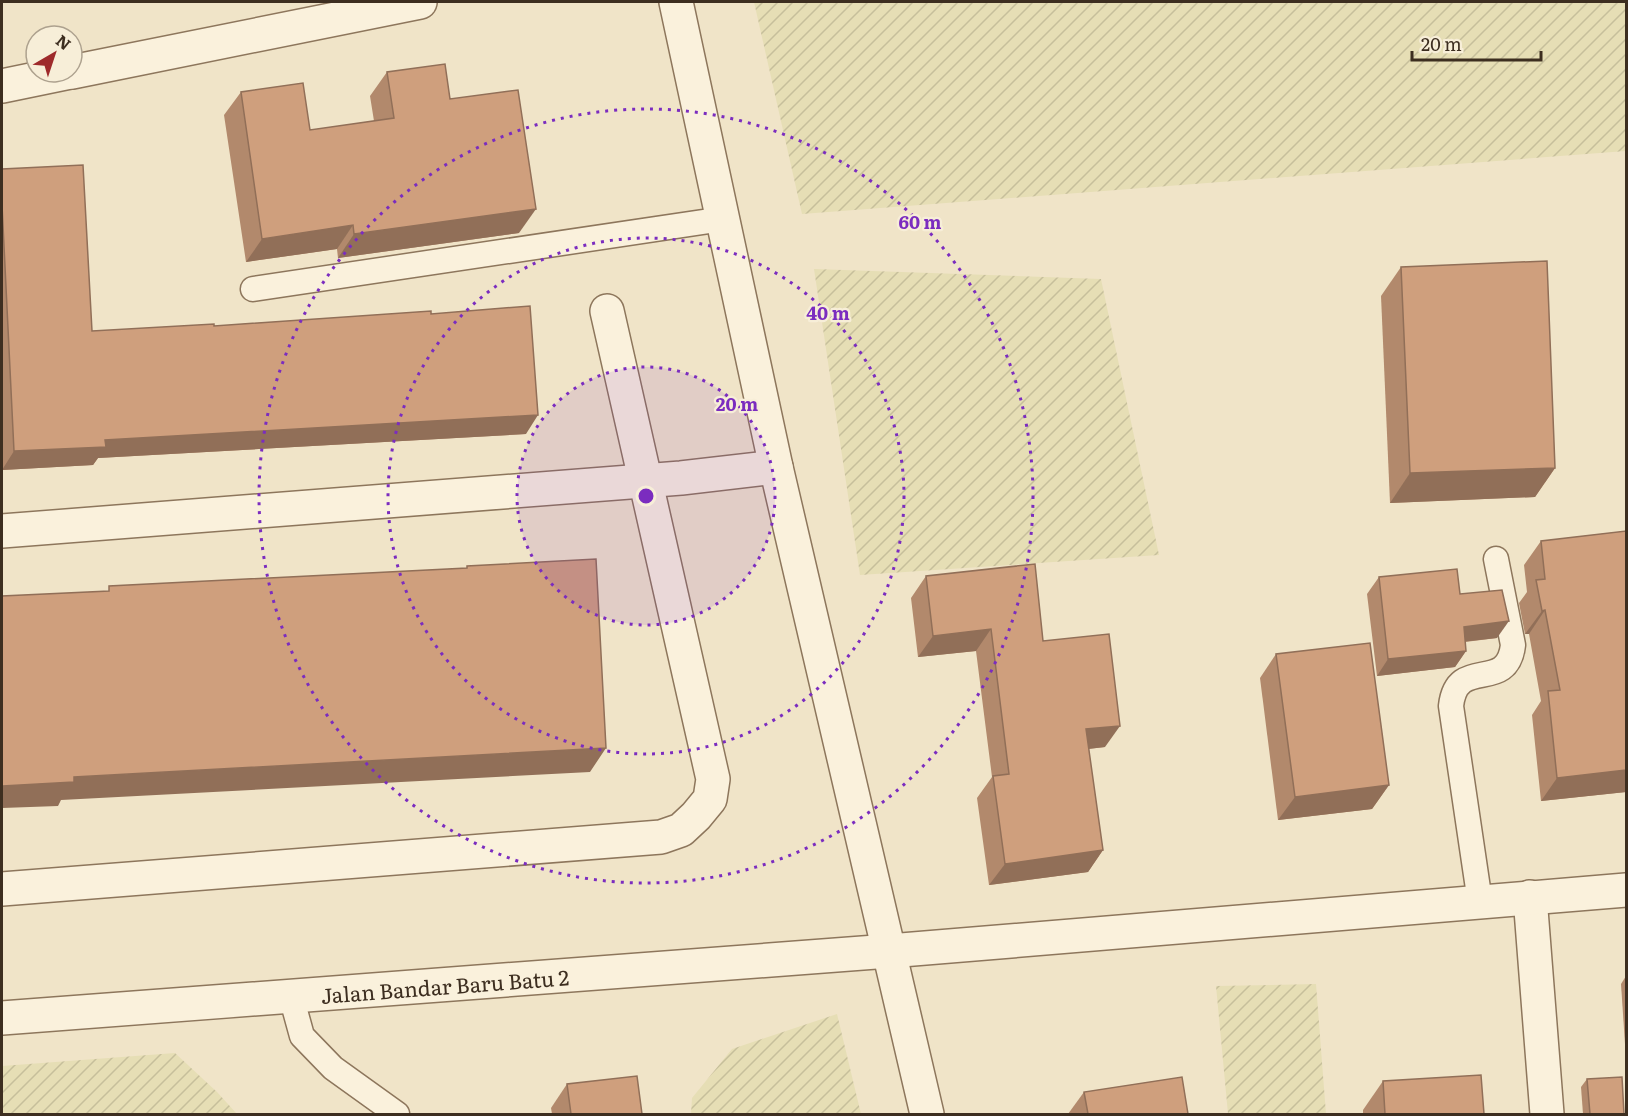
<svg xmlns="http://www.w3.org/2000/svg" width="1628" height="1116" font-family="Literata,serif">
<defs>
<pattern id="farmland-furrows" width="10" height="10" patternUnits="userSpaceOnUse" patternTransform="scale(1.5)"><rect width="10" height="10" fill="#e6deb5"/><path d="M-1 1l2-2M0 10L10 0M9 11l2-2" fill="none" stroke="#c6bf9b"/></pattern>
</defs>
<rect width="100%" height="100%" fill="#f0e4c8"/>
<g fill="url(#farmland-furrows)">
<polygon points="754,2 1626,2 1626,151 802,214"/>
<polygon points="814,269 1101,279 1159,555 860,575"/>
<polygon points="1316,984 1326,1114 1228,1114 1216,986"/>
<polygon points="837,1014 861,1114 691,1114 692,1098 732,1049"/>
<polygon points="175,1053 217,1092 237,1114 2,1114 2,1066"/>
</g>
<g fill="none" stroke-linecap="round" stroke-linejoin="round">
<g stroke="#8d765c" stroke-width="27">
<g id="service">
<polyline points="253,289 723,219"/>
<path d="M1480,902L1451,706C1457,654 1507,695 1513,645L1496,559"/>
<polyline points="291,996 302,1036 333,1068 397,1114"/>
</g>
</g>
<g stroke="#8d765c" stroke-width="36">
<g id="minor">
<polyline points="72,72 420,2"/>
<polyline points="2,86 70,72"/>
<polyline points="2,531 681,478 776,467"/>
<polyline points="2,889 661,837 681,830 696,816 710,799 713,779 607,311"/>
<polyline points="1530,897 1547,1114"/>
<path id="s1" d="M2,1018L889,951L1626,890"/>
</g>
</g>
<g stroke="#8d765c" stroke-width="36">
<polyline id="tertiary" points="676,2 776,467 927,1114"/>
</g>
<use href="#service" stroke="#faf1dc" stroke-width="24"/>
<use href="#minor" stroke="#faf1dc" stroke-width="33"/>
<use href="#tertiary" stroke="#faf1dc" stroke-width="33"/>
</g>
<g fill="#b2896c">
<polygon points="387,72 450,99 519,233 338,258 337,249 246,262 224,115 241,92 310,130 374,121 370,96"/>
<polygon points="2,169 92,331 214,326 431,314 526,434 98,458 93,465 2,470"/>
<polygon points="1401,267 1555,468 1535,497 1390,503 1381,296"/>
<polygon points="1626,531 1626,792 1541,801 1532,715 1541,701 1529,634 1525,634 1519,603 1527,592 1524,565 1541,541"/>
<polygon points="926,576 1043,641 1105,747 1088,749 1103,850 1088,872 989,885 977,798 992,777 976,651 918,657 911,598"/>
<polygon points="1379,577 1460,594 1497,638 1465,642 1466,651 1455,667 1377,676 1367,594"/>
<polygon points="1276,654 1389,785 1372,809 1278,820 1260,678"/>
<polygon points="1626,976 1626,1044 1625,1044 1621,984"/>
<polygon points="1587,1079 1624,1114 1583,1114 1581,1087"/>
<polygon points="1383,1081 1484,1114 1363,1114 1363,1110"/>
<polygon points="567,1084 642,1114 552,1114 551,1108"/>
<polygon points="1084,1092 1188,1114 1068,1114"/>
</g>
<g fill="#916f58">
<polygon points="536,209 519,233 338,258 354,234"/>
<polygon points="353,225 337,249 246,262 262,239"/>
<polygon points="538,415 526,434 98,458 93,465 2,470 14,451 105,440"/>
<polygon points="1555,468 1535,497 1390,503 1410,473"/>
<polygon points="1545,610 1529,634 1525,634 1542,611"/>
<polygon points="1509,621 1497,638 1452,643 1464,627"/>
<polygon points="991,629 976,651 918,657 933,636"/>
<polygon points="1466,651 1455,667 1377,676 1388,659"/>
<polygon points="1120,726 1105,747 1070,751 1086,729"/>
<polygon points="606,748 590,772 61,800 58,806 2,808 2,786 74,777"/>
<polygon points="1626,770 1626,792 1541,801 1557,778"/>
<polygon points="1389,785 1372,809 1278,820 1295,797"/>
<polygon points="1103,850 1088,872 989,885 1005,864"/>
</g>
<g fill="#cf9f7d" stroke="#916f58" stroke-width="1.5">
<polygon points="445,64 450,99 518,90 536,209 354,234 353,225 262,239 241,92 303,83 310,130 394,118 387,72"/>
<polygon points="83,165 92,331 214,324 214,326 431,311 431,314 530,306 538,415 105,440 106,447 14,451 2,205 2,169"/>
<polygon points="1547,261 1555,468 1410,473 1401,267"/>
<polygon points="1626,531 1626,770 1557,778 1548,691 1560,690 1545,610 1542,611 1536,580 1545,579 1541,541"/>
<polygon points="596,559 606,748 74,777 74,782 2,786 2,596 109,591 109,586 467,568 467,566"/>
<polygon points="1035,564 1043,641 1109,634 1120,726 1086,729 1103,850 1005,864 993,776 1009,774 991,629 933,636 926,576"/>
<polygon points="1457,569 1460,594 1502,590 1509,621 1464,627 1466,651 1388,659 1379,577"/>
<polygon points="1370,643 1389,785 1295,797 1276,654"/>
<polygon points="1481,1075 1484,1114 1385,1114 1383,1081"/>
<polygon points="637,1076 642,1114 571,1114 567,1084"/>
<polygon points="1182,1077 1188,1114 1088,1114 1084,1092"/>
<polygon points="1622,1077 1624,1114 1590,1114 1587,1079"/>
</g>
<circle cx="646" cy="496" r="129" fill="#7b2cbf" fill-opacity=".12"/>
<g fill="none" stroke="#7b2cbf" stroke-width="3" stroke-dasharray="3 6">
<circle cx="646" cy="496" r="129"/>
<circle cx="646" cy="496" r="258"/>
<circle cx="646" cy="496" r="387"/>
</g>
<g text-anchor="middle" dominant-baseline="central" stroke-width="4.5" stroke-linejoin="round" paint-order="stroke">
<g font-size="21" fill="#3d2e20" stroke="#f7eed8">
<text stroke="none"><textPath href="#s1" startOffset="444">Jalan Bandar Baru Batu 2</textPath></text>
</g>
</g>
<circle cx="646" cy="496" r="9" fill="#7b2cbf" stroke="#f7eed8" stroke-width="3"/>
<g font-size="18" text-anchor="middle" font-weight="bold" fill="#7b2cbf" stroke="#f7eed8" stroke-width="4.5" stroke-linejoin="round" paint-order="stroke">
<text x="920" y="229">60 m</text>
<text x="828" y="320">40 m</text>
<text x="737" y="411">20 m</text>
</g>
<rect width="1628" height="1116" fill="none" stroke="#3d2e20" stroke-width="6"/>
<g transform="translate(54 54) rotate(39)"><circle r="28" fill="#f7eed8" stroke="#ada18e" stroke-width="1.5"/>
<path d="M0-4.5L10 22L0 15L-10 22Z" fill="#9e2a2b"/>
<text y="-9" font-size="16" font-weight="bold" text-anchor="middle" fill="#3d2e20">N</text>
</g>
<path d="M1412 51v9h129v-9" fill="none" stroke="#3d2e20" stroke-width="3"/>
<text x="1421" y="51" font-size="18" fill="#3d2e20" stroke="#f7eed8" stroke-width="4.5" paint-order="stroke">20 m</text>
</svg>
